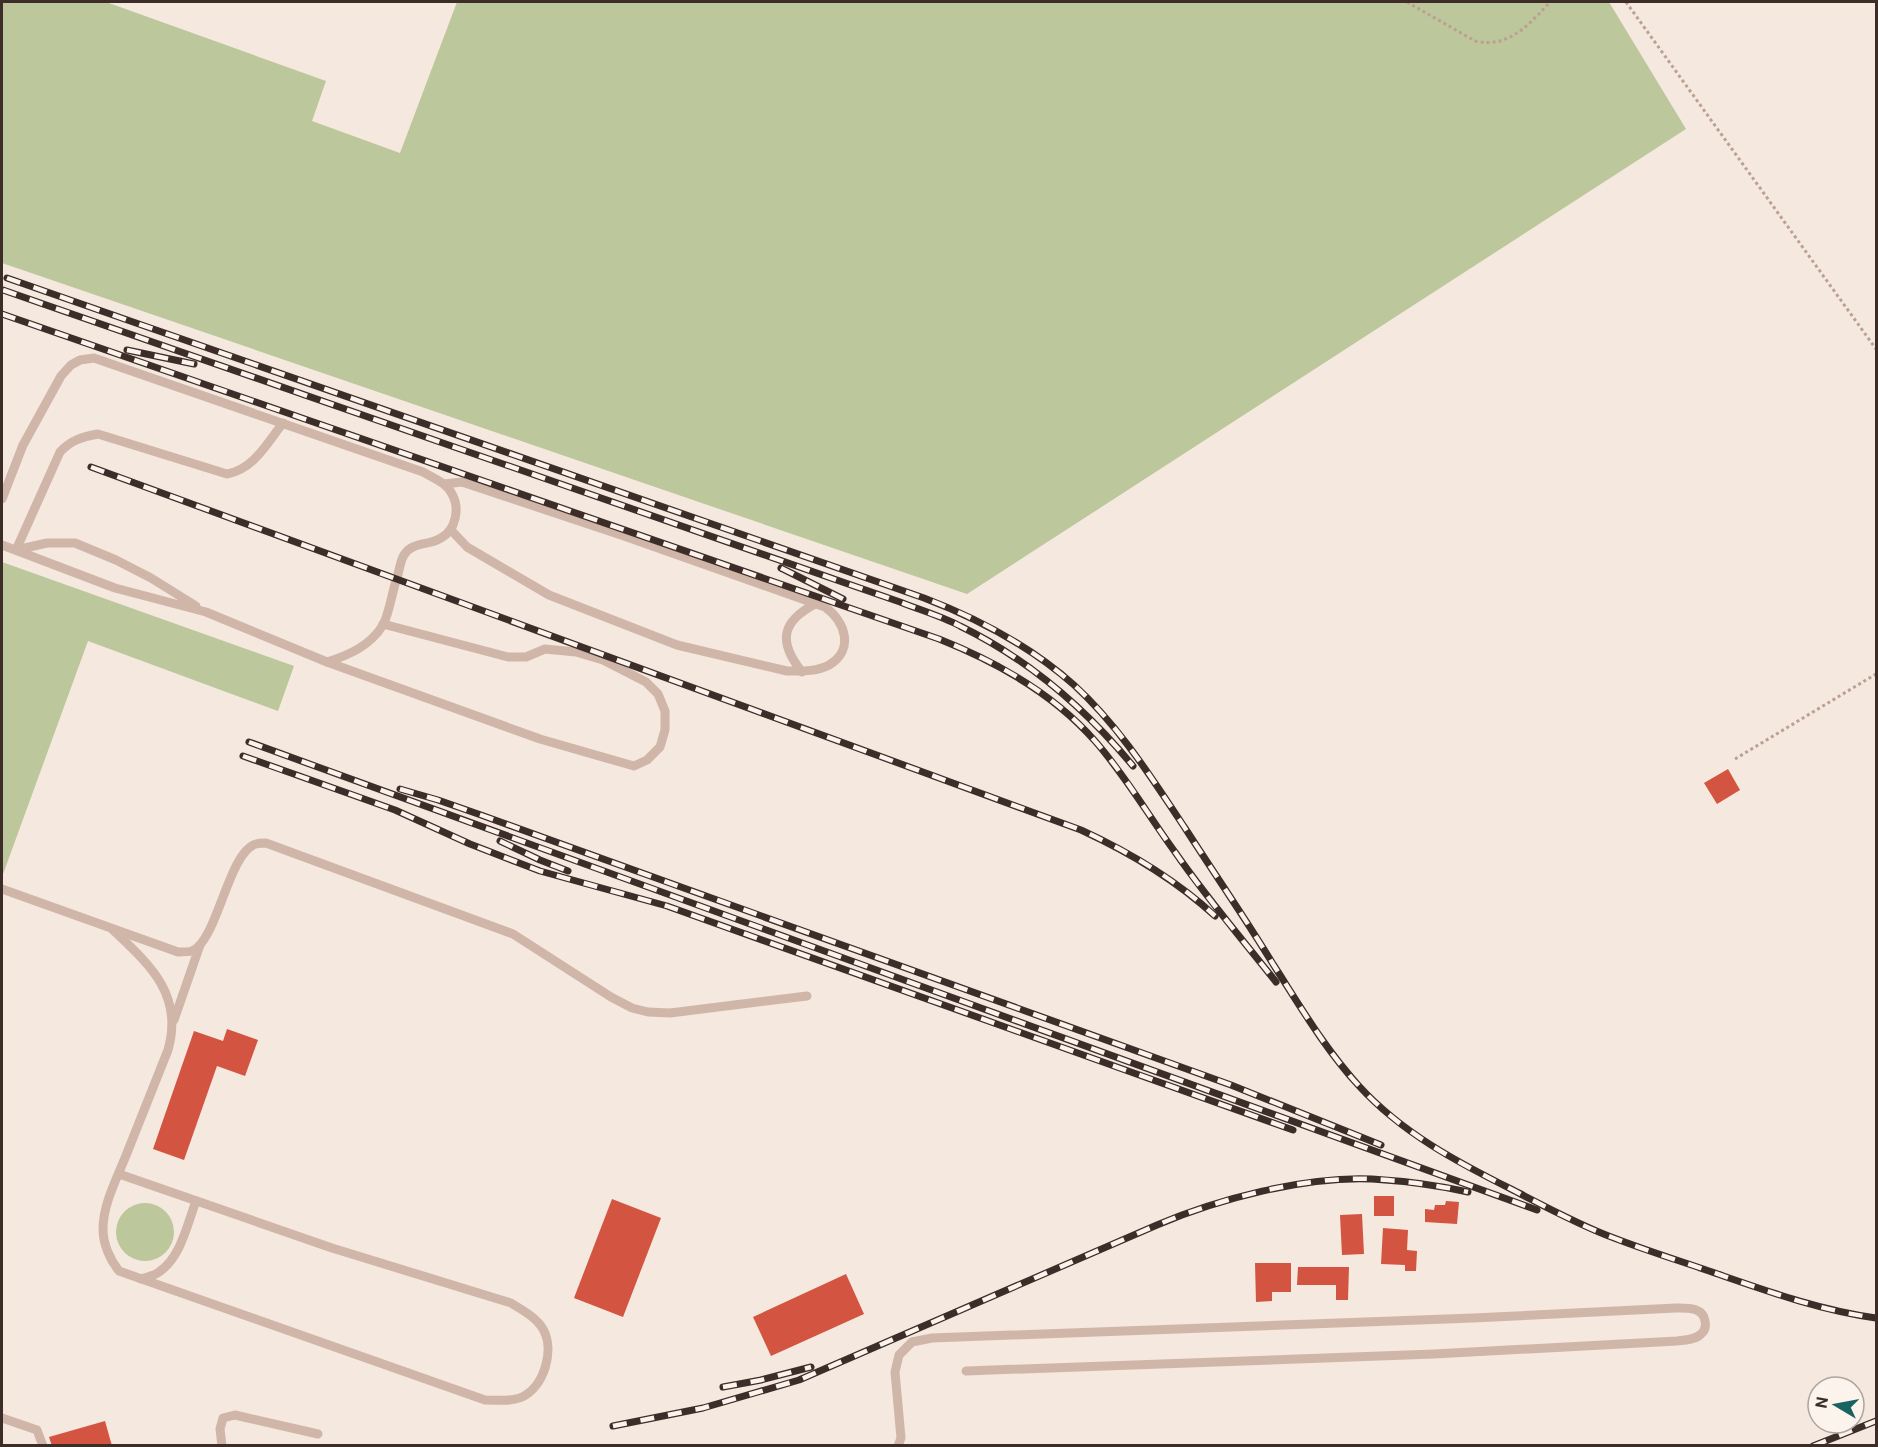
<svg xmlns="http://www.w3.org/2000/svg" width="1878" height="1447" font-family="Roboto,sans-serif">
<rect width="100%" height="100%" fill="#f5e8df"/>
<g fill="#bdc79c">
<polygon points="2,2 106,2 326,81 312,121 400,153 457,2 1609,2 1686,129 967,594 2,263"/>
<polygon points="2,562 294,666 278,711 88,641 2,877"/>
<circle cx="145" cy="1232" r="29"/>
</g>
<g fill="#d35440">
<polygon points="1728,769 1740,790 1717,804 1704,783"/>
<polygon points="227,1029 258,1040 245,1076 217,1066 184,1160 153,1149 194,1031 223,1041"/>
<rect x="1374" y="1196" width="20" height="20"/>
<polygon points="612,1199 661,1218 623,1317 574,1298"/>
<polygon points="1446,1201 1459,1202 1457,1224 1425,1222 1425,1209 1434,1210 1435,1205 1445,1205"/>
<polygon points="1362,1214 1364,1254 1342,1255 1340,1215"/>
<polygon points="1383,1228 1408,1230 1407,1250 1417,1251 1416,1271 1405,1271 1405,1265 1381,1264"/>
<polygon points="1255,1263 1291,1263 1291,1292 1272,1292 1272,1301 1256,1302"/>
<polygon points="1298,1267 1349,1267 1348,1300 1336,1300 1336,1285 1297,1285"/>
<polygon points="846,1274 864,1314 771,1356 753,1317"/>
<polygon points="105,1421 112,1446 52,1446 49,1437"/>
</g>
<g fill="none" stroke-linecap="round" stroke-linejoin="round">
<g stroke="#bca092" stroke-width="3" stroke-dasharray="3 3" stroke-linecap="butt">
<path d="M1407,2L1475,41C1508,49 1530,24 1550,2"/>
<polyline points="1626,2 1876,349"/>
<polyline points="1735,759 1876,674"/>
</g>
<g stroke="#d0b6a9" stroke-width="9">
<path d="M444,484L462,482L624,536L825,607C845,621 855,650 829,665C816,672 801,671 787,671L677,645L549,595L467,547L451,530"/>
<path d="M2,499L23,445L61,376L71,365L80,360L94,358L423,472C433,478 447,483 452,494C460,508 456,530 441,538C429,546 413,541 404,555C400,561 399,573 396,581C392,593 389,614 383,625C370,646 349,655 327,662"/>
<polyline points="2,545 115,588 206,612 327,662 540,739 634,766 647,760 660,747 665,730 665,711 658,694 646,682 603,660 576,652 545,649 526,657 508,657 383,624"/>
<path d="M16,550L60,452C71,440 82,437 98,434L227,474C254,469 267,443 283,423"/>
<polyline points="16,550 47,543 75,543 116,560 151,578 196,606"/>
<path d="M802,672C778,642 781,622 815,604"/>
<path d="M2,889L178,952C182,952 188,952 192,951C218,940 228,852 256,844C259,843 262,843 266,843L513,934L611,997L632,1008L648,1012L670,1013L807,996"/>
<path d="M112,929C149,964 184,994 168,1050C154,1086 139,1122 125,1158C116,1180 103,1205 103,1229C103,1244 110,1260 119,1271L485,1400C497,1400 511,1402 522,1397C544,1387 555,1350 543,1329C536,1317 522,1310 511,1303L332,1248L119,1174"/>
<polyline points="174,1020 200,945"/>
<path d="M141,1279C147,1277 154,1276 159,1272C181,1257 187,1225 196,1201"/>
<polyline points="2,1418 37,1430 43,1446"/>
<polyline points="222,1446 220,1429 223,1418 235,1415 318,1434"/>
<path d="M898,1446L901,1438L895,1372L899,1355L912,1342L932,1338L1473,1318L1676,1308C1687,1308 1703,1307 1705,1321C1706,1326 1705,1331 1701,1334C1695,1340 1685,1340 1677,1341L1434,1354L966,1371"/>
</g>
<g stroke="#3c2d29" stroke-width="7">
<g id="rail">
<path d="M7,278L924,598C979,619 1030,646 1074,685C1119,726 1151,777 1185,828C1214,873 1245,918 1273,964C1300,1006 1325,1049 1359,1086C1402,1133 1457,1162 1513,1190C1546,1207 1579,1225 1614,1238C1645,1250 1677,1260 1709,1271C1764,1290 1818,1310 1876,1318"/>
<path d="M3,290L900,602C920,610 941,616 960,626C1028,659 1085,708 1133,766"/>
<path d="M2,314L939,639C997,662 1053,693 1095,741C1125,775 1148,815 1175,852C1206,897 1242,939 1276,982"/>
<polyline points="127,350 194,364"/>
<path d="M91,467L1081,830C1131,853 1175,879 1215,916"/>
<polyline points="781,568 843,599"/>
<polyline points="249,742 1537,1210"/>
<polyline points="243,756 395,810 470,844 540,871 667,906 1293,1130"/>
<polyline points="400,789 438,800 481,815 1231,1085 1381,1145"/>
<polyline points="500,841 540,860 568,871"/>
<polyline points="723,1387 761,1380 811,1367"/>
<path d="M613,1426L703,1408L799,1380L1157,1225C1218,1199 1305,1176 1372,1179C1404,1181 1437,1185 1468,1192"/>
<polyline points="1813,1446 1876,1421"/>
</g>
</g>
<use href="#rail" stroke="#fcf3ec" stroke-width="4.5" stroke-dasharray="14" stroke-linecap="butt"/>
</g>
<rect width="1878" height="1447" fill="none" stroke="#3c2d29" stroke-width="6"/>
<g transform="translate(1836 1405) rotate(280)"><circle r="28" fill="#fcf3ec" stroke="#afa49e" stroke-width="1.5"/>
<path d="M0-4.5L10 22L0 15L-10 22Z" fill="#196360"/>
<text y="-9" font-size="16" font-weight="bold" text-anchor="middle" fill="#3c2d29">N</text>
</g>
</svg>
